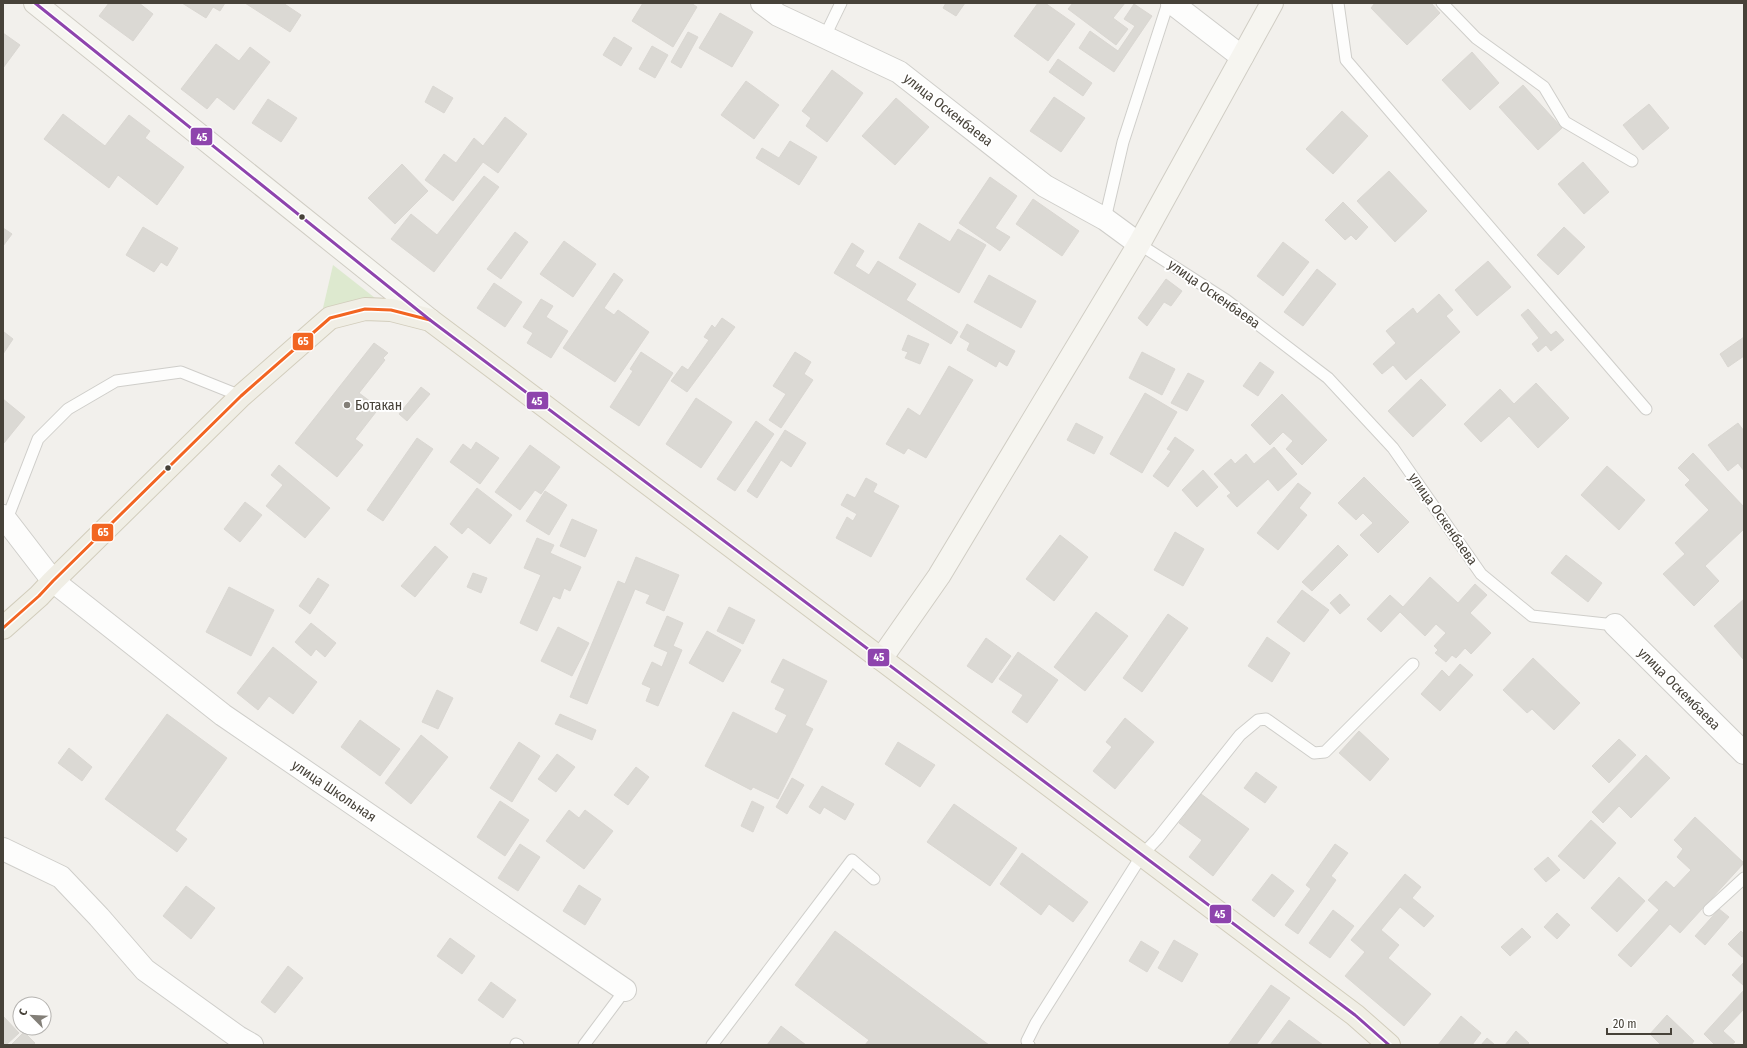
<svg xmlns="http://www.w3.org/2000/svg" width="1747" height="1048" font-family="'Fira Sans Condensed',sans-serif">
<rect width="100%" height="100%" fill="#f2f0ec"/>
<polygon fill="#dde9cf" points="333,265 375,298 323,308"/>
<g fill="#dbd9d4" stroke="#dad7d2">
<polygon points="109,3 139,3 153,14 133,41 99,16"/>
<polygon points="182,3 225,3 220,11 213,7 206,18"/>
<polygon points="245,3 283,3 301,15 290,32"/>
<polygon points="643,3 691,3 697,7 673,47 632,21"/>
<polygon points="946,3 965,3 956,16 943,8"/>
<polygon points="1038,3 1045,3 1075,24 1048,61 1014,36"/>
<polygon points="1073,3 1125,3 1113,18 1128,29 1116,45 1068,9"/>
<polygon points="1375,3 1431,3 1440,13 1407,45 1371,8"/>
<polygon points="1134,4 1152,16 1114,72 1079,48 1090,31 1118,51 1135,26 1124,19"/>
<polygon points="720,13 753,32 732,67 699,48"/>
<polygon points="688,32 698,37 681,68 671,62"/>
<polygon points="3,33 20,45 3,68"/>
<polygon points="614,37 632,48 621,66 603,55"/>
<polygon points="216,44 239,61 250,47 270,62 234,110 217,97 207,109 181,89"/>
<polygon points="652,46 668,55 655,78 639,69"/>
<polygon points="1472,52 1499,83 1470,110 1442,80"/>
<polygon points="1058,59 1092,83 1083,96 1049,72"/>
<polygon points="832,70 863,93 827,142 806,126 811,118 802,111"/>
<polygon points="746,81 779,105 754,139 721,115"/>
<polygon points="1523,85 1562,128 1538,150 1499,107"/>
<polygon points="433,86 453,98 444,113 425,102"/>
<polygon points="1054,97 1085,118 1061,152 1030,131"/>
<polygon points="896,98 929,127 895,165 862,136"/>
<polygon points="268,99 297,118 281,142 252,123"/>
<polygon points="1649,104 1669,128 1643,150 1623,125"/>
<polygon points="1342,111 1368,136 1333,174 1306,149"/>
<polygon points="63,114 105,146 129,115 150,131 145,138 184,167 157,205 118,175 109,188 44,139"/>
<polygon points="505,117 527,134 498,173 483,162 453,201 425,180 444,154 456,163 474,138 483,146"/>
<polygon points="790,141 817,157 799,185 756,158 762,148 779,158"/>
<polygon points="1583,162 1609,192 1584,214 1558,184"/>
<polygon points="402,164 428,191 395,224 368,198"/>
<polygon points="1389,171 1427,211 1395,242 1357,201"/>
<polygon points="484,176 499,187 434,272 391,239 411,214 437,235"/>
<polygon points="990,177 1017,196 995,228 1010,237 1000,251 959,223"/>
<polygon points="1033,199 1079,231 1062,256 1016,224"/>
<polygon points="1343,202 1368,227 1356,240 1351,235 1345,240 1325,220"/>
<polygon points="919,223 950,242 958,229 986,245 959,293 899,258"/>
<polygon points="143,227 178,248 167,266 161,262 154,272 126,255"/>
<polygon points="1564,227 1585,247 1558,275 1537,255"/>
<polygon points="3,228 12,234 3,246"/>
<polygon points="515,232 528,242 501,279 487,269"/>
<polygon points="564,241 596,264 573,297 540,274"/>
<polygon points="1283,242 1309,262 1283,296 1257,276"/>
<polygon points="852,243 864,251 855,266 869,275 878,261 916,284 906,300 958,332 951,344 834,273"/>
<polygon points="1488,261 1511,287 1477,316 1455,290"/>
<polygon points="1317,269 1336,284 1303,326 1284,312"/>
<polygon points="614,273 623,280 604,308 614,315 618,310 649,332 615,382 563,348"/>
<polygon points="989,275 1036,301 1021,328 974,302"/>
<polygon points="1166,279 1182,291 1171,306 1164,302 1147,326 1138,318"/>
<polygon points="494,283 522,302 505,327 477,308"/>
<polygon points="1439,294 1453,310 1446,316 1460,332 1406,380 1393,365 1382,374 1373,364 1396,343 1386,331 1413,308 1417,314"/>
<polygon points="541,299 553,306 546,317 568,331 551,358 527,343 533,333 523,327"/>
<polygon points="1528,309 1551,335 1556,331 1564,340 1551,351 1546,345 1538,352 1532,344 1539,338 1521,315"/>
<polygon points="722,318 735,327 687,392 671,381 682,366 688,370 709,340 704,337 712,325 715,328"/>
<polygon points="967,324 1015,351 1007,366 999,361 996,367 967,350 970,343 960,337"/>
<polygon points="4,332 13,339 3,354 3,333"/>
<polygon points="908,335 929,344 920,364 905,358 908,352 902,350"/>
<polygon points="1744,337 1744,356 1728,367 1720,354"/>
<polygon points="374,343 388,353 383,358 385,360 359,393 379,408 355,439 363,445 337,477 295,443"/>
<polygon points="641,352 673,373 639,426 610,407 633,371 630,369"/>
<polygon points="795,352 811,362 804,374 813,380 781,428 769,420 786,394 773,386"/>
<polygon points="1142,352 1175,369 1162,395 1129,378"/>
<polygon points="1260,362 1274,372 1258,396 1243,386"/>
<polygon points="949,366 973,380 926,458 908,448 904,454 886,444 908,408 920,416"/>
<polygon points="1188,373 1204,381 1187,411 1171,403"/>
<polygon points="1421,379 1446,405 1413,437 1388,411"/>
<polygon points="1536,383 1569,418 1538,448 1509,416 1481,442 1464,424 1500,389 1514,404"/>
<polygon points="421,387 430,394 407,421 399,414"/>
<polygon points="1145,393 1177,412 1142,473 1110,454"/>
<polygon points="1282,394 1327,440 1302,465 1286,449 1293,441 1283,432 1270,445 1251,425"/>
<polygon points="696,398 732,422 701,468 666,444"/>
<polygon points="3,399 25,417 4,443 3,442"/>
<polygon points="756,421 774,434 735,491 717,479"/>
<polygon points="1076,423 1103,437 1094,454 1067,440"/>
<polygon points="1738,423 1744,431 1744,471 1738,463 1728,471 1708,445"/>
<polygon points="785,430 806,443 791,467 781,460 757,498 747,491"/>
<polygon points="1175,437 1194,450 1168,487 1153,476 1171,451 1167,449"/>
<polygon points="417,438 433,449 383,521 367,510"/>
<polygon points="476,442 499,458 480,484 450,462 463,444 471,450"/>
<polygon points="530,445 560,467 541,494 535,490 520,510 495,492"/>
<polygon points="1274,447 1297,474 1278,491 1268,479 1237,507 1227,496 1231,493 1214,474 1231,459 1235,464 1246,454 1254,464"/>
<polygon points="1693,453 1744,507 1744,529 1705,566 1719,581 1694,606 1663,574 1685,554 1675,543 1709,510 1685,485 1690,480 1678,468"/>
<polygon points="279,465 330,508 305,538 266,506 283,485 271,475"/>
<polygon points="1607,466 1645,500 1619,530 1581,495"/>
<polygon points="1203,470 1218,487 1197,507 1182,490"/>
<polygon points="1364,477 1409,522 1378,553 1360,535 1373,523 1363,513 1356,520 1338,503"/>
<polygon points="866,478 877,484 873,492 899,506 871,557 836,538 847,517 853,521 857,514 841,505 847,494 855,498"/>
<polygon points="1298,483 1311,493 1299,508 1307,515 1278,550 1257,533"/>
<polygon points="477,488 512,515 490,544 468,527 462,534 450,524"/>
<polygon points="545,491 567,505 549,535 526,521"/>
<polygon points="245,502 262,515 240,542 224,529"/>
<polygon points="572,519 597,530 585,557 560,546"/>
<polygon points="1175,532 1204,549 1183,586 1154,570"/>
<polygon points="1060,535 1088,557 1054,601 1026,579"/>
<polygon points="537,538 554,545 550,553 581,567 570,591 564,588 560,599 553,596 537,631 520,623 541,575 524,568"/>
<polygon points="1338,545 1348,555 1312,591 1302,582"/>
<polygon points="435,546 448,557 415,597 401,586"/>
<polygon points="1566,555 1602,583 1588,602 1551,573"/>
<polygon points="636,557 679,575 664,611 646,603 650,595 635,589 587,704 570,697 618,581 625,584"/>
<polygon points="473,573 487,578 481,593 467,587"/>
<polygon points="1430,577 1458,603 1475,584 1487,595 1470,613 1491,633 1471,654 1465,648 1456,658 1452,655 1446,662 1435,653 1438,650 1434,646 1446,633 1436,624 1425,636 1400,612 1381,632 1367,619 1390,595 1403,607"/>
<polygon points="318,578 329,585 310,614 299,606"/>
<polygon points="229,587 274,610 251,656 206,632"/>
<polygon points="1302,590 1329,610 1304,642 1277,622"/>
<polygon points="1340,594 1350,605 1340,614 1330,603"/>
<polygon points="1744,599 1744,660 1714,626"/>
<polygon points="729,607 755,620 743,644 717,631"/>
<polygon points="1096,612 1128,636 1085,691 1054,667"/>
<polygon points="1168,614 1188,628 1142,692 1123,678"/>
<polygon points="667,616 683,623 673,646 682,650 658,706 646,701 651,688 642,684 652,662 662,667 668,652 654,646"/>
<polygon points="311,623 336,643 325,657 316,649 311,656 295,642"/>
<polygon points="558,627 589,643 572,676 541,661"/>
<polygon points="707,631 741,650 723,682 689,663"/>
<polygon points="1267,637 1290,653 1272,682 1248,666"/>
<polygon points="986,638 1011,656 992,683 967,666"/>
<polygon points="273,647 317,682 293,714 269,696 258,710 237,693"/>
<polygon points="1018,652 1058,680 1027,723 1012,712 1023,695 999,679"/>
<polygon points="1533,658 1580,703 1554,730 1532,709 1527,713 1503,690"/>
<polygon points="783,659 827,681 805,725 813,729 778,799 753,787 751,790 705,766 733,712 777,734 787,715 775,709 785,689 771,682"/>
<polygon points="1460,664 1473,675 1440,711 1421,694 1442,670 1449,677"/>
<polygon points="437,690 453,698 438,729 422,722"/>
<polygon points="167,714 227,758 175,830 187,839 177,852 105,799"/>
<polygon points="560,714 596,730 592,740 555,724"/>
<polygon points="1125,718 1154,742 1115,789 1093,771 1112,747 1106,742"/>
<polygon points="360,720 400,749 380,776 341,747"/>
<polygon points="1359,731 1389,759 1370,781 1339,753"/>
<polygon points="421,735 448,757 411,804 385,783"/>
<polygon points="1619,739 1636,755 1609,783 1592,766"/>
<polygon points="519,742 540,756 512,802 490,788"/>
<polygon points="898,742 935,765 920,787 885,764"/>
<polygon points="69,748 92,767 82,781 58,763"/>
<polygon points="557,754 575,767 556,792 538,779"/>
<polygon points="1646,755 1670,778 1631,818 1619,806 1603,823 1592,812"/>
<polygon points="636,767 649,777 628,805 614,795"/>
<polygon points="1256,772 1277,787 1265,803 1244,788"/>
<polygon points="792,778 804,785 787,814 776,807"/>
<polygon points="822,786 854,804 845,820 824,807 820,814 809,807"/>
<polygon points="1201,794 1249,829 1213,876 1189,857 1202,840 1179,823"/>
<polygon points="500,801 529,820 505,856 477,837"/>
<polygon points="752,801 764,807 753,832 741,826"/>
<polygon points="954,804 1017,848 990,886 927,842"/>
<polygon points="569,810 579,818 585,810 613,831 584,869 546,841"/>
<polygon points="1695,817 1744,863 1680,933 1670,924 1631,967 1618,955 1659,910 1648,900 1666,881 1674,888 1691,870 1677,857 1683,849 1674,840"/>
<polygon points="1591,820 1616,843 1584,879 1558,856"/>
<polygon points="520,844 540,857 518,891 498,878"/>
<polygon points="1335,844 1348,853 1331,876 1336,880 1298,934 1285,925 1311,889 1306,885"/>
<polygon points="1022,853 1088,902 1073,922 1049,904 1041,915 1000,884"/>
<polygon points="1548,857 1560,870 1546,882 1534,869"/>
<polygon points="1272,874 1294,891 1274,917 1252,900"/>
<polygon points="1405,874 1421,887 1412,898 1434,916 1424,927 1400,907 1381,930 1399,945 1388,958 1431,994 1404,1026 1345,976 1365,952 1351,940"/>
<polygon points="1619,877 1645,901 1617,932 1591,908"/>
<polygon points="579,885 601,899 585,925 563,911"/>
<polygon points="186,886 215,908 191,939 163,916"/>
<polygon points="1719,909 1729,917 1705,945 1695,936"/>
<polygon points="1333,910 1354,926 1330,958 1309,943"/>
<polygon points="1557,913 1570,925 1557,939 1544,927"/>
<polygon points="1522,928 1531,937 1510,956 1501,947"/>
<polygon points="835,931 989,1045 865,1045 869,1040 795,985"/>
<polygon points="1741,931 1744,934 1744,956 1742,957 1728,944"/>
<polygon points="450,938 475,956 462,974 437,956"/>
<polygon points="1174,940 1198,954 1182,982 1158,968"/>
<polygon points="1141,941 1159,952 1147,972 1129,961"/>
<polygon points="1744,962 1744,986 1732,975"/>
<polygon points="288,966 303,978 275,1013 261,1002"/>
<polygon points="491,982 516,1000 503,1018 478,1000"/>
<polygon points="1271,985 1290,998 1256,1045 1228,1045"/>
<polygon points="1744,990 1744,1009 1723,1031 1735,1042 1731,1045 1715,1045 1704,1034"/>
<polygon points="1667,1015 1694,1041 1691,1045 1661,1045 1650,1034"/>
<polygon points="3,1016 19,1033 6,1045 3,1045"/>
<polygon points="1461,1016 1481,1033 1472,1045 1438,1045"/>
<polygon points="1289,1020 1323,1045 1270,1045"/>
<polygon points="781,1026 806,1045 767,1045"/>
<polygon points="1516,1031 1529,1043 1527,1045 1505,1045"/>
<polygon points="24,1032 35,1043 33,1045 11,1045"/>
<polygon points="1487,1038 1495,1045 1481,1045"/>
</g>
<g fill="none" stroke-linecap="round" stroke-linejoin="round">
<g stroke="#cfceca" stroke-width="13">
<g id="service">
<polyline points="1338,3 1346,60 1646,409"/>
<polyline points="1442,3 1476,38 1544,87 1565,122 1632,161"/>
<polyline points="824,38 841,3"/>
<polyline points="1105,219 1123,142 1168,3"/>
<polyline points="1139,244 1226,300 1328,378 1393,448 1481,574 1532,616 1615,625"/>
<polyline points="7,519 38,439 68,409 116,381 181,372 241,396"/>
<polyline points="1709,910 1744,878"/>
<polyline points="516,1044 518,1045"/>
<polyline points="584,1045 625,990"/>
<polyline points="712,1045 852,860 874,879"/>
<polyline points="1029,1045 1027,1041 1036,1023 1142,855 1158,838 1240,735 1258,720 1266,719 1314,753 1325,752 1413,664"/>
</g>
</g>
<g stroke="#cfceca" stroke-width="24">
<g id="minor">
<polyline points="762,3 778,15 899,72 1045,186 1105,219 1139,244"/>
<polyline points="1172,3 1242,57"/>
<polyline points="3,516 53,581 223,715 625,990"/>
<polyline points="1615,625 1744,753"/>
<polyline points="3,849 61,877 99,917 145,970 238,1037 252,1045"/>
</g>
</g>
<g stroke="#d0cdc4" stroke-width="24">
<g id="secondary">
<polyline points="35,3 430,320"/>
<polyline points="881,659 939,576 1139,244 1272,3"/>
</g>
</g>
<g stroke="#d2cdbc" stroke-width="24">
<polyline id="primary" points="3,628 39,596 53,581 241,396 330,318 365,309 391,310 430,320 1355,1015 1389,1045"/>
</g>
<use href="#service" stroke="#fdfdfc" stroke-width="11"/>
<use href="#minor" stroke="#fdfdfc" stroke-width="22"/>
<use href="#secondary" stroke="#f6f5f0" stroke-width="22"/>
<use href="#primary" stroke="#f0eee5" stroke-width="22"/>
<g stroke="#fff" stroke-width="6">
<polyline id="bus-1" points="3,628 39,596 53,581 241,396 330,318 365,309 391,310 430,320"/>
</g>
<g stroke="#fff" stroke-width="6">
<polyline id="bus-2" points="35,3 430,320 1355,1015 1389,1045"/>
</g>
<use href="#bus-1" stroke="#f26522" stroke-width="3"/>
<use href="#bus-2" stroke="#8e44ad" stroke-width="3"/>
</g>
<g fill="#474239" stroke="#fff" stroke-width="1.5">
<circle cx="302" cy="217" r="3.5"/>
<circle cx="168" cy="468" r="3.5"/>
</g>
<circle fill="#837f78" stroke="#fff" stroke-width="1.5" cx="347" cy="405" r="4"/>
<g text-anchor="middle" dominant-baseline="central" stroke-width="4" stroke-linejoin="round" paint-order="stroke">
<g font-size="14" fill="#474239" stroke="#fff">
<text transform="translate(948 110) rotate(38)">улица Оскенбаева</text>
<text transform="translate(1214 294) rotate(35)">улица Оскенбаева</text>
<text transform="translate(1443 519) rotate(55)">улица Оскенбаева</text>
<text transform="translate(1679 689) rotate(45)">улица Оскембаева</text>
<text transform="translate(334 791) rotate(34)">улица Школьная</text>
</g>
<g font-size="14" fill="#474239" stroke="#fff" text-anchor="start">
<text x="355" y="405">Ботакан</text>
</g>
</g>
<g stroke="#fff" stroke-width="1.5">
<rect x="190" y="127" width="23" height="19" rx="4" fill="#8e44ad"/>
<rect x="292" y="332" width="22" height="19" rx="4" fill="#f26522"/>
<rect x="526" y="391" width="23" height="19" rx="4" fill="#8e44ad"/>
<rect x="91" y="523" width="23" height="19" rx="4" fill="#f26522"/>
<rect x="867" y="648" width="23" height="19" rx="4" fill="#8e44ad"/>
<rect x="1209" y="904" width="23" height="20" rx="4" fill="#8e44ad"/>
</g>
<g font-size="11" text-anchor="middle" font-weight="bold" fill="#fff">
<text x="202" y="141">45</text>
<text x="303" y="345">65</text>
<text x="537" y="405">45</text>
<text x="103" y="536">65</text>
<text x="879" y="661">45</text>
<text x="1220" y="918">45</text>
</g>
<rect width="1747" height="1048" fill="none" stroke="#474239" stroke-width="8"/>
<g transform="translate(32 1016) rotate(294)"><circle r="19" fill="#ffffff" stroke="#b5b3b0"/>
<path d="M0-3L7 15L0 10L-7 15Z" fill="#837f78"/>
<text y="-6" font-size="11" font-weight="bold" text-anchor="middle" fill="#474239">С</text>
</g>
<path d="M1607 1028v6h64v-6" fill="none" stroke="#474239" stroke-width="2"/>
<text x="1613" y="1028" font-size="12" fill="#474239" stroke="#ffffff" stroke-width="3" paint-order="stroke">20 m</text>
</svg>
